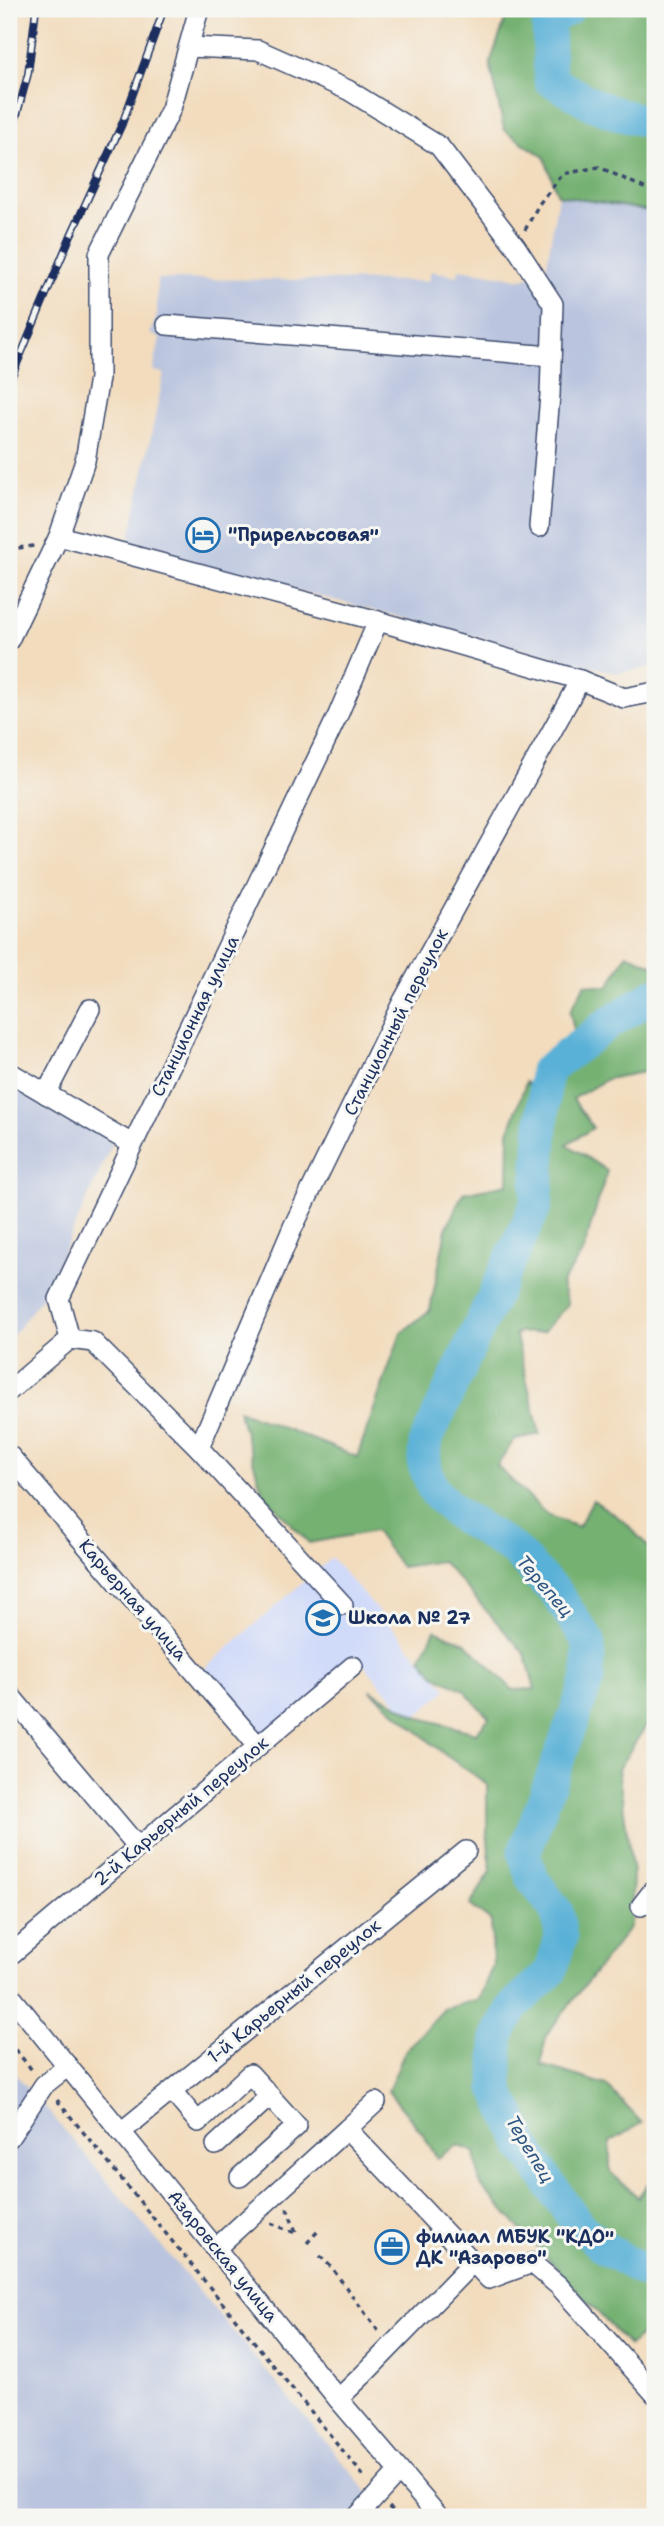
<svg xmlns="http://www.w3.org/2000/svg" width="664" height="2526" font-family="'Shantell Sans',sans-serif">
<rect width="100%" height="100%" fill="#f6f6f2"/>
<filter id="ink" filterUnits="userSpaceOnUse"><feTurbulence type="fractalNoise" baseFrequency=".0143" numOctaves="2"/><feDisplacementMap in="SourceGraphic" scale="14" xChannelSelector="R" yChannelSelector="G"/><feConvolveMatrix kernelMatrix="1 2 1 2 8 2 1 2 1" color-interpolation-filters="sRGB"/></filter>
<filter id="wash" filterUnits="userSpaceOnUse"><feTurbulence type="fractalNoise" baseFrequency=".00686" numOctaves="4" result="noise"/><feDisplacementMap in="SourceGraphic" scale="28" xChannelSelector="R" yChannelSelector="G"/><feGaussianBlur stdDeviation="1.57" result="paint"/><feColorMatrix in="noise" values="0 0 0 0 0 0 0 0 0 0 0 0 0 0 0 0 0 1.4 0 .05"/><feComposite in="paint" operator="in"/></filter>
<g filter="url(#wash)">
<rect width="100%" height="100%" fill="#f2dcbd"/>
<polygon fill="#d0daf9" points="331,1558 447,1689 412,1720 362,1663 270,1744 204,1669"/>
<g fill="#bac4de">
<polygon points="558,195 655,212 655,667 617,673 128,547 164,373 153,371 160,338 150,334 157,315 157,279 428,281 431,271 458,276 459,269 523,279 546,270"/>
<polygon points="9,1083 102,1134 112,1144 45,1293 9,1341"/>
<polygon points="9,2067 50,2113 389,2517 9,2517"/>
</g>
<g fill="#74b171" stroke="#487068" stroke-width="2">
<polygon points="509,9 655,9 655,212 558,195 544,157 504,130 490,63"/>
<polygon points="627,954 655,966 655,1070 607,1079 573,1099 593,1128 567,1144 607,1171 583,1252 561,1284 568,1304 543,1332 515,1333 540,1434 514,1440 497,1466 547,1515 578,1527 593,1500 625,1522 655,1554 655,1712 618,1769 633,1873 631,1926 546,2035 541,2065 606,2085 642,2123 610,2142 610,2172 638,2197 655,2175 655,2325 629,2346 480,2185 475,2152 458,2145 437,2158 423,2134 388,2091 405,2051 444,2009 479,1999 493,1965 491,1921 470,1905 491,1871 487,1831 487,1784 444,1754 370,1690 421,1718 476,1733 489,1718 463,1689 434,1675 421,1658 435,1630 466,1643 513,1690 535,1689 525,1654 442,1561 401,1567 375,1531 309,1543 263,1494 238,1410 357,1457 401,1333 430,1310 446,1229 463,1193 508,1184 509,1131 526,1082 552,1108 558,1078 580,1061 570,1011 585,984 608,987"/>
</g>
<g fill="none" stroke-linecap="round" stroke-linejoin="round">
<g stroke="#5ab1d7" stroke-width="33">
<polyline points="568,9 548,20 550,80 594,105 621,115 655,123"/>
<polyline points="655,994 609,1023 546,1071 536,1205 425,1443 424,1465 434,1491 456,1513 514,1550 556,1593 589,1642 588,1679 524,1853 532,1878 557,1912 561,1937 551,1971 515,2005 497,2037 497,2089 525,2148 579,2226 602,2246 643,2271 655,2275"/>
</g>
</g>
</g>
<g filter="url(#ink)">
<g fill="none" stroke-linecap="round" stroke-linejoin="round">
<g stroke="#3b496c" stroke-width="22">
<g id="minor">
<polyline points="189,47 258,50 348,90 439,146 516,247 553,304 550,395 539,527"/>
<polyline points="167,325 551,356"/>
<polyline points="59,536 378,621 580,680 624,698 655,692"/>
<polyline points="9,640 59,536 85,461 99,378 99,254 171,109 199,9"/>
<polyline points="9,1072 132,1144"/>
<polyline points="46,1094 90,1009"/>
<polyline points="70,1339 93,1342 199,1448 343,1605"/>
<polyline points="9,1391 70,1339 59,1299 338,715 378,621"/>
<polyline points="199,1448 293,1227 403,1001 580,680"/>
<polyline points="9,1455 258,1746"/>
<polyline points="9,1694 138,1847"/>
<polyline points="641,1906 655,1888"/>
<polyline points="9,1956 353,1666"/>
<polyline points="9,1994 338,2399 439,2517"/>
<polyline points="172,2091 198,2122 250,2074 270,2096 216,2145"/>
<polyline points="376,2102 347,2129 473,2262"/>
<polyline points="121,2132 466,1851"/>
<polyline points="9,2138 44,2085 68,2066"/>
<polyline points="240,2177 297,2126 270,2096"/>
<polyline points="216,2248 347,2129"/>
<polyline points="338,2399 365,2373 473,2262 489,2279 532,2263 559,2286 655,2394"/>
<polyline points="357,2517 399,2471"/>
</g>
</g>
<g stroke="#3b496c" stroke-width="3.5" stroke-dasharray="5 5" stroke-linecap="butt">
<polyline points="525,230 539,204 563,174 599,167 655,193"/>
<polyline points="9,545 18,548 34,546"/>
<polyline points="9,2042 32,2070"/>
<polyline points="57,2100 366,2479"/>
<polyline points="287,2208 296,2232"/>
<polyline points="271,2223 298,2234"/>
<polyline points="307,2243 318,2231"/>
<polyline points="320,2256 331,2267 379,2332"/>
<polyline points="389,2507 398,2517"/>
</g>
<use href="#minor" stroke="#fff" stroke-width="19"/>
<g stroke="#1b2f5e" stroke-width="8">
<g id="rail">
<polyline points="9,44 15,9"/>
<polyline points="9,144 28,74 36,9"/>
<polyline points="9,383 71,235 122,124 164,9"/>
</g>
</g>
<use href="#rail" stroke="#f6f6f2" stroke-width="5" stroke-dasharray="16" stroke-linecap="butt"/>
</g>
</g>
<defs>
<g id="hotel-ring" transform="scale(1.75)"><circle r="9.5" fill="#f6f6f2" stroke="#1f6fb2" stroke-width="1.5"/><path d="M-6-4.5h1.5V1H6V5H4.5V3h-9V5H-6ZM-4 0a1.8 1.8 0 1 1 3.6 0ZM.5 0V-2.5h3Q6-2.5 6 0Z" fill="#1f6fb2"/></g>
<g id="school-ring" transform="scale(1.75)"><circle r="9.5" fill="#f6f6f2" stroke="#1f6fb2" stroke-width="1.5"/><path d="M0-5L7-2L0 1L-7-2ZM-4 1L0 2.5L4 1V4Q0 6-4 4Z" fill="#1f6fb2"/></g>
<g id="office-ring" transform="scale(1.75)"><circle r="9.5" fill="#f6f6f2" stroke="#1f6fb2" stroke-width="1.5"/><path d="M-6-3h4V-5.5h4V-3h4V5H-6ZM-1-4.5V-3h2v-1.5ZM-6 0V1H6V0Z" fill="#1f6fb2"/></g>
</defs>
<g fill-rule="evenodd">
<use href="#hotel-ring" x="203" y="535"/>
<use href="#school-ring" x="323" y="1618"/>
<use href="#office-ring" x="392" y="2247"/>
</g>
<g text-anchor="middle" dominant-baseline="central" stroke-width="6" stroke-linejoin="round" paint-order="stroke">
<g font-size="18" font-weight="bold" fill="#1b2f5e" stroke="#f6f6f2" text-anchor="start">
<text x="228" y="535">"Прирельсовая"</text>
<text x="348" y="1618">Школа № 27</text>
<text x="416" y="2237">филиал МБУК "КДО"<tspan x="416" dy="21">ДК "Азарово"</tspan></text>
</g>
<g font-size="18" fill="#1b2f5e" stroke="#f6f6f2">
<text transform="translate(195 1016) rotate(-64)">Станционная улица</text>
<text transform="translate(396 1022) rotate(-63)">Станционный переулок</text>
<text transform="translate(133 1600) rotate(49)">Карьерная улица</text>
<text transform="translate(181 1811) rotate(-40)">2-й Карьерный переулок</text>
<text transform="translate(294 1991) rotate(-39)">1-й Карьерный переулок</text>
<text transform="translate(223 2256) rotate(51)">Азаровская улица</text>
</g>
<g font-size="19" font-style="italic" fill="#2e5682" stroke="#f6f6f2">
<text transform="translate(545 1586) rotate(49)">Терепец</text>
<text transform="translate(530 2149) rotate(59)">Терепец</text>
</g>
</g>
<rect width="664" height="2526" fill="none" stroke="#f6f6f2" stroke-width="35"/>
</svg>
